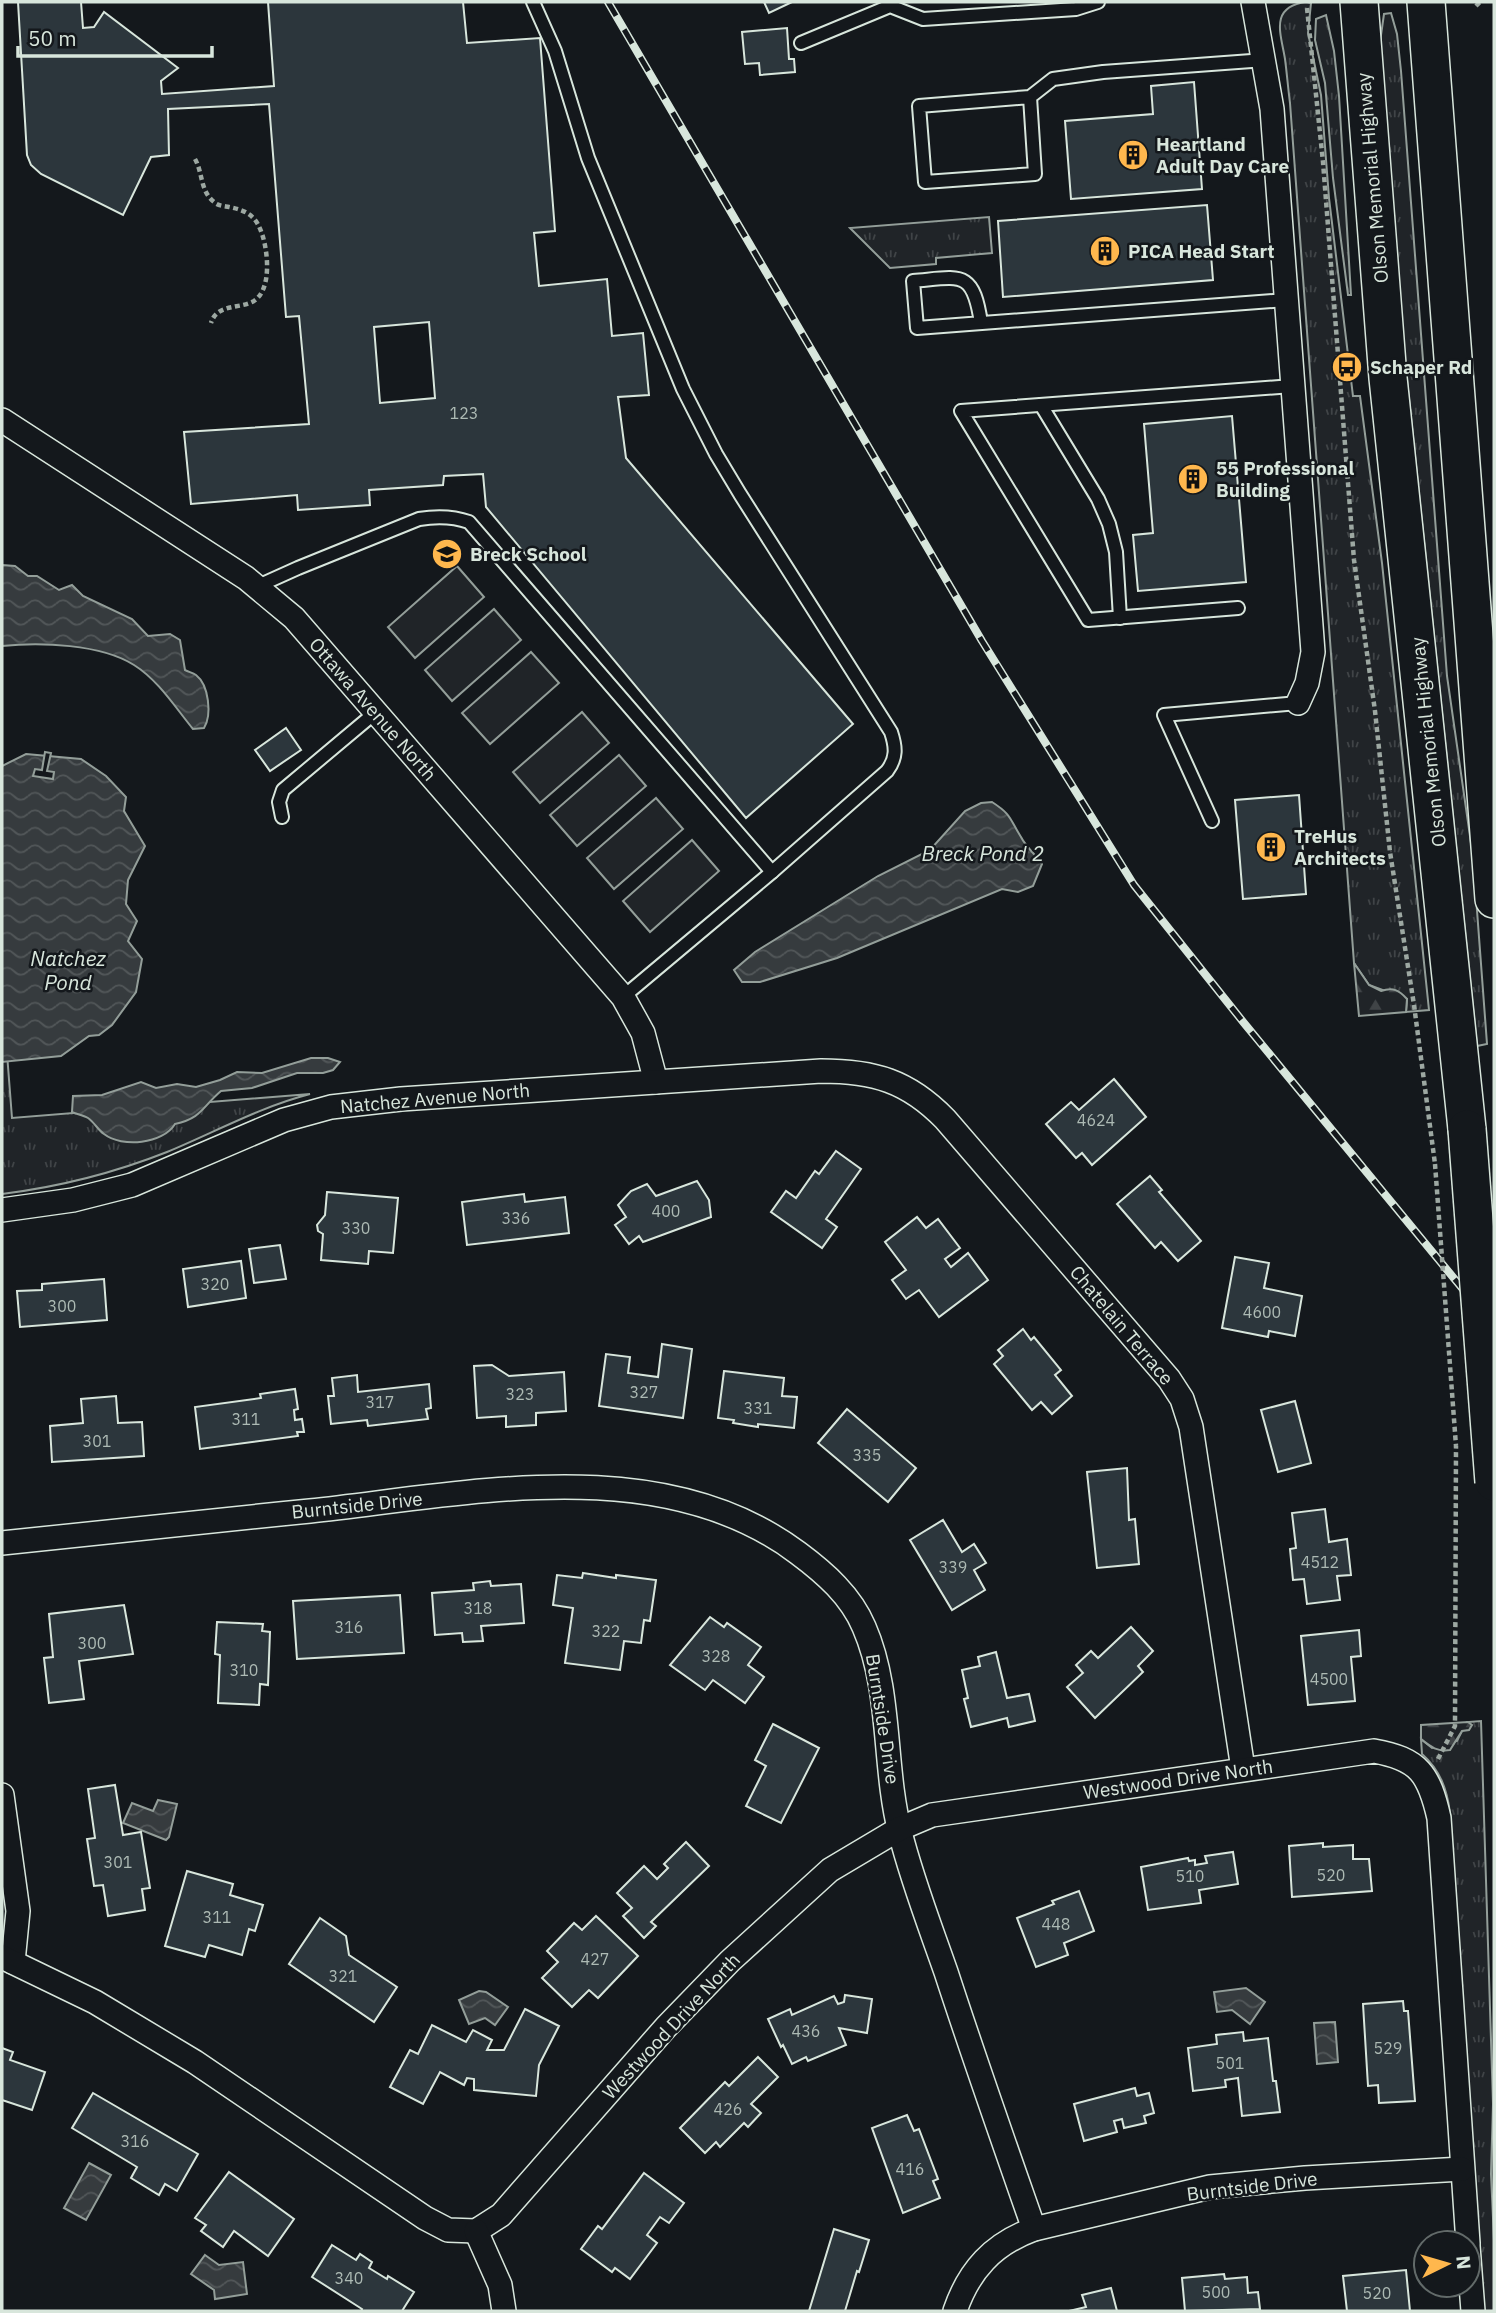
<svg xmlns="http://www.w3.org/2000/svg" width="1496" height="2313" font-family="'IBM Plex Sans',sans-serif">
<defs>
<pattern id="grass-tufts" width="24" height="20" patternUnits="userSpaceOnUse" patternTransform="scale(1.75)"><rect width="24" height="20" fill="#202428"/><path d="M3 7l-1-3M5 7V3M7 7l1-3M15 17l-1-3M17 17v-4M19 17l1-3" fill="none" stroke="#404447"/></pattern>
<pattern id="forest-firs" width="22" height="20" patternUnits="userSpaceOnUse" patternTransform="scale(1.75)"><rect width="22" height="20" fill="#202428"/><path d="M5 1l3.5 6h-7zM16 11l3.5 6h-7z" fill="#404447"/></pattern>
<pattern id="water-waves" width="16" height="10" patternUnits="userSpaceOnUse" patternTransform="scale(1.75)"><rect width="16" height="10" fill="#363b3e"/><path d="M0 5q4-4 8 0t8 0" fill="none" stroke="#525759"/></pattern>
</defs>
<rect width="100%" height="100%" fill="#14181c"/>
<g fill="url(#grass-tufts)" stroke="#939e99" stroke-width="2">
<path d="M1306,2L1311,3L1308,33L1321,95L1329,198L1353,396H1360L1382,563L1429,1010L1406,1012L1407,999L1369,985L1354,963L1290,103C1288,88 1287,74 1285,59C1281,34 1269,7 1306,2Z"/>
<polygon points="1391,13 1397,34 1401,71 1447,676 1473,857 1487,1044 1477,1046 1400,313 1380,42 1384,14"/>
<polygon points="1326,15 1334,51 1339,96 1351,295 1348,295 1333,178 1325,83 1315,40 1316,19"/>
<polygon points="989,217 992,253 936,258 936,264 890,268 850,228"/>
<path d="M2,989L12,1118L310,1094C260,1107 215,1132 167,1152C114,1173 58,1187 2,1194Z"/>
<path d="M1481,1721L1493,2104L1491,2174L1494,2240V2311H1484L1450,1813C1447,1789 1440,1770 1422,1754L1421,1739L1432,1748L1457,1741L1462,1731L1471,1725L1468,1722Z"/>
</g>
<g fill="url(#forest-firs)" stroke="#939e99" stroke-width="2">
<path d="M1354,963L1369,985L1381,991C1393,987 1399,990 1407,999L1406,1012L1359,1016Z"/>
<path d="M1468,1722L1472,1725L1469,1730L1462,1731L1450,1750C1437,1752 1431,1747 1421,1739V1725Z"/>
</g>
<g fill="#202428" stroke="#939e99" stroke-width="2">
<polygon points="457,566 484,597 415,658 388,627"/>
<polygon points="494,609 521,640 452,701 425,670"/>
<polygon points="531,652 559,683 490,744 462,713"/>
<polygon points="582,712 609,743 540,803 513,772"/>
<polygon points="619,755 646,786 577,846 550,815"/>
<polygon points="656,798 683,829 614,889 587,858"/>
<polygon points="692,840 719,871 650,932 623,901"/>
</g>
<g fill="url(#water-waves)" stroke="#939e99" stroke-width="2">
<path d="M2,565L15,566L28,576H37L59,590L72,585L83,596L132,619L148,636L170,634L180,640L185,670C189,672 193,673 196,675C209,685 212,715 204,728L193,729C175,707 158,680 134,665C101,644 40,642 2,646Z"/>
<polygon points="26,754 81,759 106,776 126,797 124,811 145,846 128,880 126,904 137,921 128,941 142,959 136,992 112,1025 99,1035 89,1036 61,1056 2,1062 2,766"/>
<path d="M992,802C1012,815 1009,818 1021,837C1026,847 1036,855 1042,864L1033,886L1018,892L1002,889L837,958L760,982H742L734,970L755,952L878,876L930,850L965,811L981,803Z"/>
<path d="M311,1058H328L340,1062L333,1070L323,1073H297L252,1088L221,1091C202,1107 202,1118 175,1124C163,1144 122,1148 104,1134C98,1130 94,1122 88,1118C83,1115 76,1114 72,1112L73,1096L102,1095L141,1082L156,1088L177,1084L196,1087L220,1080L237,1072L262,1073Z"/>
<polygon points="158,1800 177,1804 169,1837 166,1840 123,1823 132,1803 153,1811"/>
<polygon points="1246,1988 1265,2002 1250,2024 1232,2010 1217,2012 1214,1992"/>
<polygon points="479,1991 486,1992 508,2007 495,2025 485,2018 469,2024 459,2000"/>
<polygon points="1335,2022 1338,2062 1317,2064 1314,2023"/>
<polygon points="89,2163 111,2175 86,2220 64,2208"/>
<polygon points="205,2255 219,2265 243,2262 247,2294 215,2299 214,2290 191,2274"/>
</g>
<polygon fill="#14181c" stroke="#939e99" stroke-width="2" points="45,752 51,753 47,771 54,772 53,779 33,776 35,769 42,770"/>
<g fill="#2c363c" stroke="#d8e6dc" stroke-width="2" fill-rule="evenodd">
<path d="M18,2H81L83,28L94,27L104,12L178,68L161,81L162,94L274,86L268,2H463L467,43L540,38L555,231L534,233L539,286L607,279L612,336L643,333L649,395L618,397L626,458L853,724L746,818L486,507L483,474L444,476L443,485L369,490L370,505L298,510L297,495L191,504L184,432L309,424L299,316L286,317L269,104L168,109L169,155L151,157L123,215L41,174L31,165L27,155ZM429,322L435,398L380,403L374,327Z"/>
<polygon points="764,2 792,2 769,13"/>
<polygon points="787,28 789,59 794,59 795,72 760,75 759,63 745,64 742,32"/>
<polygon points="1194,82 1202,189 1071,199 1065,121 1153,114 1151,86"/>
<polygon points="1207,205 1213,280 1003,297 998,221"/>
<polygon points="1232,416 1246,582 1138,591 1133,535 1153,533 1144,424"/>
<polygon points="286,728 301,750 270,771 255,750"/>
<polygon points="1299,795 1306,894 1243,899 1235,800"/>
<polygon points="1114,1079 1146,1117 1092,1165 1082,1153 1076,1158 1046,1124 1071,1102 1079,1110"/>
<polygon points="836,1151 861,1169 826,1219 837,1227 822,1248 771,1212 786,1191 796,1198 815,1171 819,1174"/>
<polygon points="1150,1176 1162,1190 1159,1192 1201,1241 1178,1261 1161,1242 1155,1248 1117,1204"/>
<polygon points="697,1181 709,1200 711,1217 643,1242 639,1236 629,1244 615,1225 626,1217 618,1205 631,1191 647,1184 656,1196"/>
<polygon points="327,1192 398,1198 393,1253 369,1251 368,1264 321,1260 323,1234 318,1231 317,1225 325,1215"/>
<polygon points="524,1194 525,1202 565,1197 569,1233 467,1245 462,1202"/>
<polygon points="917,1217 926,1228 938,1219 960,1248 945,1259 951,1267 968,1253 988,1280 939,1317 919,1290 906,1299 892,1280 906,1270 885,1242"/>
<polygon points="280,1245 286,1279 254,1283 249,1249"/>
<polygon points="1235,1257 1269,1263 1264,1288 1302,1296 1295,1336 1269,1331 1268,1337 1222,1328"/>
<polygon points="241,1261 246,1298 188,1307 183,1269"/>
<polygon points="104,1279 107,1320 20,1327 17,1291 42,1290 42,1284"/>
<polygon points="1023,1329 1031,1340 1034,1337 1061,1370 1055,1375 1072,1396 1052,1414 1041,1402 1032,1410 994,1364 1003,1356 998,1350"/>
<polygon points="662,1344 692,1349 683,1418 599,1406 606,1354 630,1357 628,1373 658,1377"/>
<polygon points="492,1365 509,1376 564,1372 566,1411 536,1413 536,1425 506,1427 506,1416 477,1418 474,1366"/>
<polygon points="724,1371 784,1378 782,1396 797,1397 794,1428 758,1424 758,1427 733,1423 734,1420 718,1418"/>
<polygon points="357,1375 358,1392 429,1384 431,1408 426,1409 428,1419 368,1426 367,1420 331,1424 328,1396 334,1396 332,1378"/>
<polygon points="295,1389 298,1409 294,1410 295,1420 302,1419 304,1432 297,1432 298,1436 200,1449 195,1407 261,1398 260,1394"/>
<polygon points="116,1396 118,1423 142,1422 144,1456 52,1462 50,1426 83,1423 81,1399"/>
<polygon points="1295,1401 1311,1463 1278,1472 1261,1410"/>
<polygon points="847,1409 916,1468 888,1502 818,1443"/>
<polygon points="1127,1468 1129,1520 1135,1519 1139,1564 1097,1568 1087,1472"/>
<polygon points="1325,1509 1329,1542 1347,1539 1351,1575 1337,1576 1340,1600 1307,1604 1304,1579 1293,1580 1290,1549 1296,1548 1292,1513"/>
<polygon points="943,1520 962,1552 974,1544 986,1563 974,1570 985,1590 952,1610 910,1540"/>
<polygon points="583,1573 616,1578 616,1575 656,1580 650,1621 644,1620 641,1643 624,1641 620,1670 565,1663 573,1608 553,1605 557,1575 582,1578"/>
<polygon points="490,1581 491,1586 521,1584 524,1623 481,1626 483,1641 463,1642 462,1633 435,1635 432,1593 474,1590 473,1583"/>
<polygon points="400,1595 404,1653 297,1659 293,1601"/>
<polygon points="124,1605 133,1654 79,1661 84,1699 49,1703 44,1658 53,1657 49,1614"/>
<polygon points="710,1617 724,1627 727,1623 761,1647 748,1665 764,1677 745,1703 713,1680 705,1690 670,1665"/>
<polygon points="217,1622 263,1624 262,1631 270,1632 268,1685 260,1684 259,1705 218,1703 220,1655 215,1654"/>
<polygon points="1131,1627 1153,1651 1138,1666 1143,1672 1095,1718 1067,1687 1083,1673 1076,1665 1091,1651 1098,1658"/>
<polygon points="1359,1630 1361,1656 1351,1657 1355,1701 1308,1705 1301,1636"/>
<polygon points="996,1652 1007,1698 1029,1694 1035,1721 1009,1727 1007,1718 971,1727 964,1699 968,1698 962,1670 980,1666 978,1657"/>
<polygon points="773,1724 819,1748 781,1823 746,1806 766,1766 755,1760"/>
<polygon points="115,1785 123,1835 141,1832 150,1888 142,1889 145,1910 108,1916 103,1885 94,1886 87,1839 95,1838 88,1789"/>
<polygon points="686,1842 709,1866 651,1922 656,1926 644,1938 623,1916 632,1908 617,1893 644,1866 657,1879 668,1868 664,1864"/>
<polygon points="1323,1843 1323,1847 1353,1845 1353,1859 1369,1859 1372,1891 1292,1897 1289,1846"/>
<polygon points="1233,1852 1238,1884 1199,1890 1201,1903 1148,1910 1141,1867 1188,1858 1189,1861 1195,1860 1195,1865 1207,1863 1205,1856"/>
<polygon points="187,1871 233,1884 230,1895 263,1905 255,1931 249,1929 242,1955 209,1945 205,1957 165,1946"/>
<polygon points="1079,1891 1094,1931 1064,1943 1068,1955 1036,1967 1017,1918 1054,1904 1052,1901"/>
<polygon points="596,1916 638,1956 598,1998 589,1990 572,2007 542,1978 558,1962 547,1951 574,1923 582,1930"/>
<polygon points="320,1918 346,1936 349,1955 397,1987 374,2022 289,1964"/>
<polygon points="845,1995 872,1999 867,2033 839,2028 846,2045 808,2061 806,2057 792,2064 783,2045 781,2047 768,2019 790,2009 792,2015 834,1996 838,2004 844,2002"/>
<polygon points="1403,2001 1404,2011 1408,2011 1415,2101 1379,2103 1378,2085 1368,2086 1363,2004"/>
<polygon points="525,2009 559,2026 539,2065 536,2096 474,2090 474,2079 467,2078 464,2085 440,2072 423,2104 390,2087 410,2050 418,2054 432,2025 466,2042 473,2030 492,2040 487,2050 504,2050"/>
<polygon points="1243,2032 1244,2041 1268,2038 1273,2081 1276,2081 1280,2112 1242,2116 1238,2078 1225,2080 1226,2087 1193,2091 1188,2048 1217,2044 1216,2035"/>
<polygon points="2,2048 13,2052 10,2060 45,2072 32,2110 2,2100"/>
<polygon points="758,2057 778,2077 751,2104 761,2113 748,2127 744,2123 720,2147 716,2142 705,2153 680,2128 725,2082 729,2086"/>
<polygon points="1135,2088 1137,2096 1149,2093 1154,2113 1144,2116 1146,2123 1124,2128 1122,2119 1114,2121 1117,2132 1084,2141 1074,2104"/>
<polygon points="93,2093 198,2154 177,2191 165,2184 159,2195 131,2178 137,2167 72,2128"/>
<polygon points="907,2115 914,2131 919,2129 938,2179 933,2181 940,2198 903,2213 872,2128"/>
<polygon points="229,2172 294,2219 268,2256 234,2231 223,2247 201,2231 206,2225 195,2218"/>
<polygon points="644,2173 684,2203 669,2223 660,2217 647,2235 657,2243 630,2279 615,2268 612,2272 581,2249 598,2226 602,2229"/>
<polygon points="834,2229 869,2240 859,2272 857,2271 845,2311 809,2311"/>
<polygon points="332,2245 356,2260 360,2254 372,2262 369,2268 387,2279 388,2276 414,2292 402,2311 361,2311 362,2309 312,2277"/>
<polygon points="1406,2270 1410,2311 1347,2311 1343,2276"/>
<polygon points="1224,2274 1225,2279 1247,2277 1248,2293 1258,2292 1260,2309 1185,2311 1182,2278"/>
<polygon points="1111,2288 1117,2311 1069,2311 1086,2307 1082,2295"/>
</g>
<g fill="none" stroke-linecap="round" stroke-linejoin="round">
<g stroke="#d8e6dc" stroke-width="16">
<g id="service">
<path d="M533,2L555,51L588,158L683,389L716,454L740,494L891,732C896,747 897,758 887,771L772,872L623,997"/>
<polyline points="801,43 890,6 923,19 1076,9 1098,2"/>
<polyline points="1030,97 1035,174 925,182 919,106 1030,97 1053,79 1103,72 1265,60"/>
<path d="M981,323C973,269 961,277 913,281L917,328L1286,300"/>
<polyline points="1041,405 1098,499 1109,524 1116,552 1120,618"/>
<path d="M258,586L298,568L419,519C437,516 452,516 469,522L772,872"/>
<polyline points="1238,608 1088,620 961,411 1292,386"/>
<polyline points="282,817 279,802 283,790 376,712"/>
<polyline points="1212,821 1164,715 1298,703"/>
</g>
</g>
<g stroke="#d8e6dc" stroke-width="26">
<g id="minor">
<polyline points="1253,2 1272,109 1313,652 1307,683 1298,703"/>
<polyline points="2,420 246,578 294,618 623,997 643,1033 656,1082"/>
<path d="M2,1210L73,1200L132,1185L284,1120L331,1107L401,1099L821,1071C874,1071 908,1081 945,1119L1169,1379L1182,1399L1191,1427L1243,1769"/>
<path d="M2,1543C104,1532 207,1521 310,1511C468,1494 661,1450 798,1553C825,1573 851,1596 864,1627C892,1691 883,1766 900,1832C912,1880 930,1926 946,1972C974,2058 1004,2143 1034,2229"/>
<polyline points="2,1795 18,1911 13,1962"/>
<path d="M2,1957L95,2002L195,2062L425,2218L448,2230L476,2231L501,2215L666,2027L730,1961L830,1870L899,1829L932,1815L1374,1751C1419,1759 1429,1774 1439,1818L1468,2243"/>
<polyline points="476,2231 500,2285 504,2311"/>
<polyline points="1468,2246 1473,2311"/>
<path d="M955,2311C969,2270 993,2244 1034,2229L1210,2187L1305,2178L1462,2169"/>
</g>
</g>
<g stroke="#d8e6dc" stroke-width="40">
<g id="primary">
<polyline points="1359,2 1388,378 1467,1129"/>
<polyline points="1426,2 1494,899"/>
</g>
</g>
<g stroke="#9da8a2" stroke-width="4.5" stroke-dasharray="5 3.5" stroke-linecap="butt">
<polyline points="1476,6 1480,2"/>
<polyline points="1307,8 1323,162 1354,560 1375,711 1390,852 1414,1005 1435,1164"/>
<path d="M195,159C203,173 200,191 214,202C218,206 224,206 229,207C249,211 257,217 263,237C268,254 272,292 252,302C237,309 217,304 211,323"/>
<polyline points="1438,1759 1455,1726 1456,1446"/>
</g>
<use href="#service" stroke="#14181c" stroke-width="12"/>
<use href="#minor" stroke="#14181c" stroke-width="23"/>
<use href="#primary" stroke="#14181c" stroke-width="37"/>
<g stroke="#d8e6dc" stroke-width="8">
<polyline id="rail" points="608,2 982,641 1134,885 1244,1023 1494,1327"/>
</g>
<use href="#rail" stroke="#14181c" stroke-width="5" stroke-dasharray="16" stroke-linecap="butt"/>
<g stroke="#d8e6dc" stroke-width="40" stroke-linecap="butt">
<polyline id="primary-bridge" points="1467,1129 1494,1482"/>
</g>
<polyline stroke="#9da8a2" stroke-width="4.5" stroke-dasharray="5 3.5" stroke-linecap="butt" points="1435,1164 1456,1446"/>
<use href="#primary-bridge" stroke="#14181c" stroke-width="37"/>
</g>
<defs>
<g id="building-disc" transform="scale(1.575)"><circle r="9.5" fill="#ffb74d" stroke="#14181c"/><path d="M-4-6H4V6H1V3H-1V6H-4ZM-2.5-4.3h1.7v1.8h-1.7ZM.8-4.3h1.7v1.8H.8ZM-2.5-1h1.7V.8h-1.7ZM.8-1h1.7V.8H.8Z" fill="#111"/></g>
<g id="bus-disc" transform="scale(1.575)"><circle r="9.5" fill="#ffb74d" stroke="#14181c"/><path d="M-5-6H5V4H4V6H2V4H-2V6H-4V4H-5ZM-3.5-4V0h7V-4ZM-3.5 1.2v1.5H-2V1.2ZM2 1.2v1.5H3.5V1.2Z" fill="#111"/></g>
<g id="school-disc" transform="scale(1.575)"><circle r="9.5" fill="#ffb74d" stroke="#14181c"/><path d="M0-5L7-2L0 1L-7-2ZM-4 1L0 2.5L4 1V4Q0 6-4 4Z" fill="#111"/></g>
</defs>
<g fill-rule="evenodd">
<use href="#building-disc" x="1133" y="155"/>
<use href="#building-disc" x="1105" y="251"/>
<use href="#bus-disc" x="1347" y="367"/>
<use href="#building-disc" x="1193" y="479"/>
<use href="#school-disc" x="447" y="554"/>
<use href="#building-disc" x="1271" y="847"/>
</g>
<g text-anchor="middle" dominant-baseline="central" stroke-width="5" stroke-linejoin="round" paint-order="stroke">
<g font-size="16" fill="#adbab4">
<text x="464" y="413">123</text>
<text x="1096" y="1120">4624</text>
<text x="666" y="1211">400</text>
<text x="516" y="1218">336</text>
<text x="356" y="1228">330</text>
<text x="215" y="1284">320</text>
<text x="62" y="1306">300</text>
<text x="1262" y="1312">4600</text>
<text x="644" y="1392">327</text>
<text x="520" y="1394">323</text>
<text x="380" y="1402">317</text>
<text x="758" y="1408">331</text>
<text x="246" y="1419">311</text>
<text x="97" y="1441">301</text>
<text x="867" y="1455">335</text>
<text x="1320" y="1562">4512</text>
<text x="953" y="1567">339</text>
<text x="478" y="1608">318</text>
<text x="349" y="1627">316</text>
<text x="606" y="1631">322</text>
<text x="92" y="1643">300</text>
<text x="716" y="1656">328</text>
<text x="244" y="1670">310</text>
<text x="1329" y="1679">4500</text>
<text x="118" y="1862">301</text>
<text x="1331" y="1875">520</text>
<text x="1190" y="1876">510</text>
<text x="217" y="1917">311</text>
<text x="1056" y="1924">448</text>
<text x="595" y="1959">427</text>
<text x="343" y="1976">321</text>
<text x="806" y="2031">436</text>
<text x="1388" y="2048">529</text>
<text x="1230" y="2063">501</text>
<text x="728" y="2109">426</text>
<text x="135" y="2141">316</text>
<text x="910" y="2169">416</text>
<text x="349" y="2278">340</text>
<text x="1216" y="2292">500</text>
<text x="1377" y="2293">520</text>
</g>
<g font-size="19" font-weight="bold" fill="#d8e6dc" stroke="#14181c" text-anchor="start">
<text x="1156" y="144">Heartland<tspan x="1156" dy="22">Adult Day Care</tspan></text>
<text x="1128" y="251">PICA Head Start</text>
<text x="1370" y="367">Schaper Rd</text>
<text x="1216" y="468">55 Professional<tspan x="1216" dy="22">Building</tspan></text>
<text x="470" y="554">Breck School</text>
<text x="1294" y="836">TreHus<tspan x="1294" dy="22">Architects</tspan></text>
</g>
<g font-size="19" fill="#d8e6dc" stroke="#14181c">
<text transform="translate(1372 178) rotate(-95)">Olson Memorial Highway</text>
<text transform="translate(373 709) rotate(49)">Ottawa Avenue North</text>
<text transform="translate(1428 742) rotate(-96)">Olson Memorial Highway</text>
<text transform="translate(435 1098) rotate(-5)">Natchez Avenue North</text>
<text transform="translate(1122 1325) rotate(50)">Chatelain Terrace</text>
<text transform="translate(357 1505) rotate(-6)">Burntside Drive</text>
<text transform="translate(883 1719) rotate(81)">Burntside Drive</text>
<text transform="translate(1178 1779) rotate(-8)">Westwood Drive North</text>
<text transform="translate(671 2026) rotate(-47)">Westwood Drive North</text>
<text transform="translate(1252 2186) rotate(-7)">Burntside Drive</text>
</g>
<g font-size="21" font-style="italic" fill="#d8e6dc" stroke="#14181c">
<text x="983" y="853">Breck Pond 2</text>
<text x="68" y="958">Natchez<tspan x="68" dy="24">Pond</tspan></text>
</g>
</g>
<rect width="1496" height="2313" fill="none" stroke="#d8e6dc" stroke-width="7"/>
<g transform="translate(1447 2264) rotate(85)"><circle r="33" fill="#14181c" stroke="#626a69" stroke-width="2"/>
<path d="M0-5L12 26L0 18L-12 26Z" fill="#ffb74d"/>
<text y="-10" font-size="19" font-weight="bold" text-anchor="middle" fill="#d8e6dc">N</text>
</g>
<path d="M18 46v10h194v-10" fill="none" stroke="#d8e6dc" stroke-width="3.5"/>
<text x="28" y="46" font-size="21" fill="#d8e6dc" stroke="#14181c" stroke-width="5" paint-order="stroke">50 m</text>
</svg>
